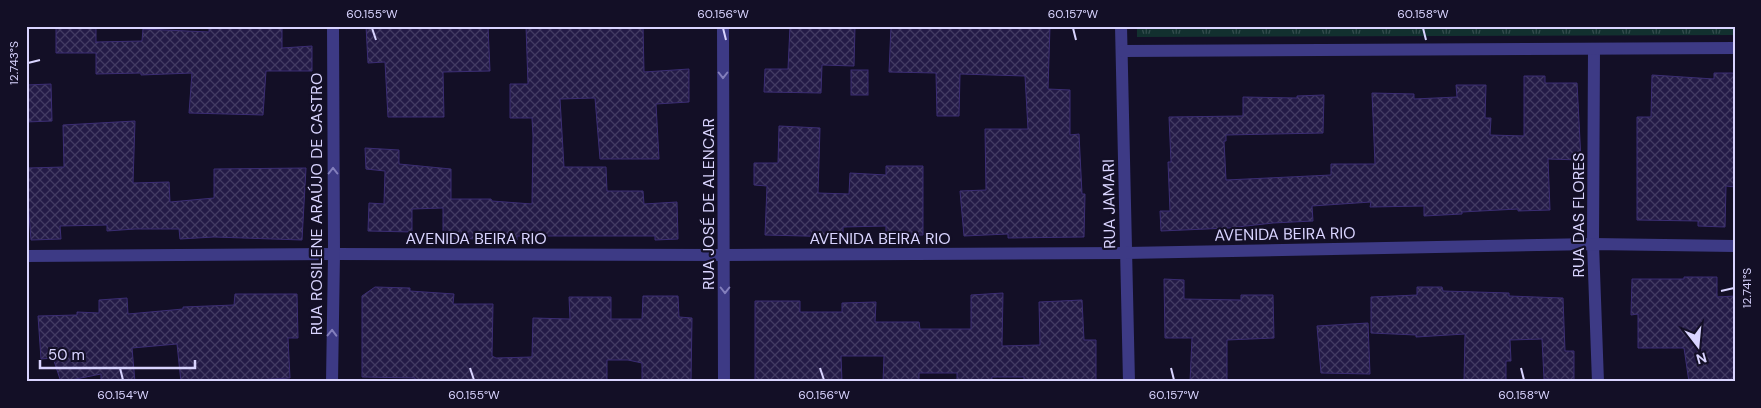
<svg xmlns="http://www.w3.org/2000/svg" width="1761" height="408" font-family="'DM Sans',sans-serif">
<defs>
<pattern id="park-tufts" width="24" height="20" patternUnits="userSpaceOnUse" patternTransform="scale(1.25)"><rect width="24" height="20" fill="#12302f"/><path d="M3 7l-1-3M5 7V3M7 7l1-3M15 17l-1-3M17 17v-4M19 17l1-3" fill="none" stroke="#344d4e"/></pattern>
<pattern id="building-cross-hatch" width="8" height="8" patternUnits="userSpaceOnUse" patternTransform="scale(1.25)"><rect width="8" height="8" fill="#241b47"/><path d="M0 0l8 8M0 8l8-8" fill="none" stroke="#433b63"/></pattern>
</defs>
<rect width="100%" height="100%" fill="#130f26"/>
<polygon fill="url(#park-tufts)" points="1137,26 1735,26 1735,35 1137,37"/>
<g fill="url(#building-cross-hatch)" stroke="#3b2d73">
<polygon points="56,26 96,26 96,43 96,42 142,41 143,29 209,32 209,26 282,26 282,48 312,46 312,71 266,71 263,115 189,113 192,73 141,75 141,73 96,74 96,53 56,53"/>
<polygon points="366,26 488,26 490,71 443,72 444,117 388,117 385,62 368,63"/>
<polygon points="526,26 643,26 644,72 689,69 689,102 656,104 659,159 600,159 595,98 560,99 564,167 606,167 607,191 643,191 644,204 677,202 678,239 655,240 655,236 517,236 517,240 443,238 443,208 412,209 412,232 368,231 369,203 384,204 385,171 366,169 365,148 399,150 399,164 451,169 451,199 491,199 492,201 532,204 533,136 532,118 510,118 510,84 528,84"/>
<polygon points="790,26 855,26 854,66 822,65 821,93 764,92 765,69 788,69"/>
<polygon points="891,26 1050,26 1048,89 1070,90 1070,135 1079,134 1082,194 1085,194 1084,237 1008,238 1008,234 964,236 960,191 986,190 985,129 1028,129 1025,76 960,74 959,116 937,116 936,73 889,72"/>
<rect x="851" y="70" width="17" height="25"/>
<polygon points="1714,73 1735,73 1735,187 1726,186 1725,227 1698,226 1698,221 1637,220 1637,117 1651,117 1652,75 1714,79"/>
<polygon points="1524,76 1545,76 1545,83 1577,83 1581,160 1548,159 1550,210 1518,211 1518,209 1462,212 1462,214 1424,216 1424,206 1370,207 1371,202 1312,206 1313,221 1273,223 1229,228 1161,231 1160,211 1170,211 1168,162 1171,162 1169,117 1243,116 1243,97 1297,98 1297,96 1324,95 1323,133 1226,135 1226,141 1224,141 1226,180 1331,175 1331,164 1375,164 1372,93 1414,94 1414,99 1457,97 1456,85 1486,85 1485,118 1491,118 1490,135 1524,136"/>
<polygon points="51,84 52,121 26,122 26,85"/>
<polygon points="135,121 133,183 169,182 170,202 214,198 214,169 306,168 302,240 214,237 180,239 179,229 135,229 107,231 107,225 60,226 61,239 31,240 28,202 28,168 64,167 63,125"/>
<polygon points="779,126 820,128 818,193 849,194 850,173 886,175 886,166 923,166 923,235 886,235 886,226 843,227 843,237 765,235 767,186 754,185 754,163 778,163"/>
<polygon points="1684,277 1717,277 1717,297 1735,296 1735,382 1689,382 1684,348 1638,348 1638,314 1631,315 1632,279 1684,279"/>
<polygon points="1164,279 1184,280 1184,299 1241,300 1241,295 1273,295 1274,338 1227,340 1227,382 1190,382 1192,338 1165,338"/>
<polygon points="375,287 410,288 410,291 454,294 453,304 493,304 492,356 496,358 532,357 533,318 570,319 569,297 611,297 611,319 642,319 643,296 678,296 679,317 692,318 691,382 642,382 642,363 628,360 607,360 607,382 415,382 415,378 362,377 362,296"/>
<polygon points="1417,287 1442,287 1443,291 1509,293 1509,296 1563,298 1565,351 1574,351 1574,380 1544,379 1542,339 1510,340 1511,361 1506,361 1506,382 1464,382 1465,334 1416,337 1416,335 1371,333 1371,297 1417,295"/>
<polygon points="1003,293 1002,346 1040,345 1039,302 1082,300 1084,340 1096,340 1096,382 1024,382 1024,377 992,377 992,382 957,382 957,373 919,373 919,382 883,382 884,356 841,356 842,382 755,382 755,301 800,301 800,312 842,312 842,303 876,302 875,322 919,322 920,329 971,329 971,295"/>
<polygon points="235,294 297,294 298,338 288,338 290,378 255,380 255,382 223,382 223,380 181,382 177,344 132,348 135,382 101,382 101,374 61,382 53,358 41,359 38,316 77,315 77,312 99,313 99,300 127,298 128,314 183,309 183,307 234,305"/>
<polygon points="1368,323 1370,374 1321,373 1317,326"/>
</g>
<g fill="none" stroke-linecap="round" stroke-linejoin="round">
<g stroke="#3d3a85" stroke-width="12">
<polyline points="723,26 724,382"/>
<polyline points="1121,26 1129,382"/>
<polyline points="1594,49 1593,244 1598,382"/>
<polyline points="1123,51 1735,48"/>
<polyline points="26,256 334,254 725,255 1126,253 1593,244 1735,246"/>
<polyline points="332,382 334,254 333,26"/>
</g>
</g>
<defs><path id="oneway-chevron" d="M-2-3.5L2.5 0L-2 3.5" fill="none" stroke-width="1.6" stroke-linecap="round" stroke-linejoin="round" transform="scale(1.25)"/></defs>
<g stroke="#837fbc">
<use href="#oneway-chevron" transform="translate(723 75) rotate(90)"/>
<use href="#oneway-chevron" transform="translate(333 171) rotate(-90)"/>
<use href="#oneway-chevron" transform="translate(725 290) rotate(90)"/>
<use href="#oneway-chevron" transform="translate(332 333) rotate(-89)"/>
</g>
<path fill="none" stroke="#d9d4ff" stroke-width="2" d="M372,28L376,40M723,28L726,40M1073,28L1076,40M1423,28L1426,40M28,63L40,60M1721,291L1734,288M120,368L123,380M470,368L474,380M820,368L824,380M1171,368L1174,380M1521,368L1524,380"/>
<g text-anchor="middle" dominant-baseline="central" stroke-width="4.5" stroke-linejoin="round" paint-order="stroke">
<g font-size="16" fill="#d9d4ff" stroke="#130f26">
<text transform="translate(316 204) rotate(-90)">RUA ROSILENE ARAÚJO DE CASTRO</text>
<text transform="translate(708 204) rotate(-90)">RUA JOSÉ DE ALENCAR</text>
<text transform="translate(1109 204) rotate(-91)">RUA JAMARI</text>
<text transform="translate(1578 215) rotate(-90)">RUA DAS FLORES</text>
<text transform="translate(1285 234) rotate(-1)">AVENIDA BEIRA RIO</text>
<text x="476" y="238">AVENIDA BEIRA RIO</text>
<text x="880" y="238">AVENIDA BEIRA RIO</text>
</g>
</g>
<rect width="1761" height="408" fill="none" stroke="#130f26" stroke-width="55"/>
<g transform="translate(1698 346) rotate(164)" stroke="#130f26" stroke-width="4" paint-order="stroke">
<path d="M0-4L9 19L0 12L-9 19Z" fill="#d9d4ff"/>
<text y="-8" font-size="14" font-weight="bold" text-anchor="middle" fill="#d9d4ff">N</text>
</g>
<path d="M40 360v8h155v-8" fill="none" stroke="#d9d4ff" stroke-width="2.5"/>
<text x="48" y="360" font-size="15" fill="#d9d4ff" stroke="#130f26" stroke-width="4" paint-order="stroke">50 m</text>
<rect x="28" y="28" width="1706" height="352" fill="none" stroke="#d9d4ff" stroke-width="2"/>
<g font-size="12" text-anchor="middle" fill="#d9d4ff">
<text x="372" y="18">60.155°W</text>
<text x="723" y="18">60.156°W</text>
<text x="1073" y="18">60.157°W</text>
<text x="1423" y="18">60.158°W</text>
<text transform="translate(14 63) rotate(-90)" y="4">12.743°S</text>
<text transform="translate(1747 288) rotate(-90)" y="4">12.741°S</text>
<text x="123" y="399">60.154°W</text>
<text x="474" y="399">60.155°W</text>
<text x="824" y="399">60.156°W</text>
<text x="1174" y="399">60.157°W</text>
<text x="1524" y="399">60.158°W</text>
</g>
</svg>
